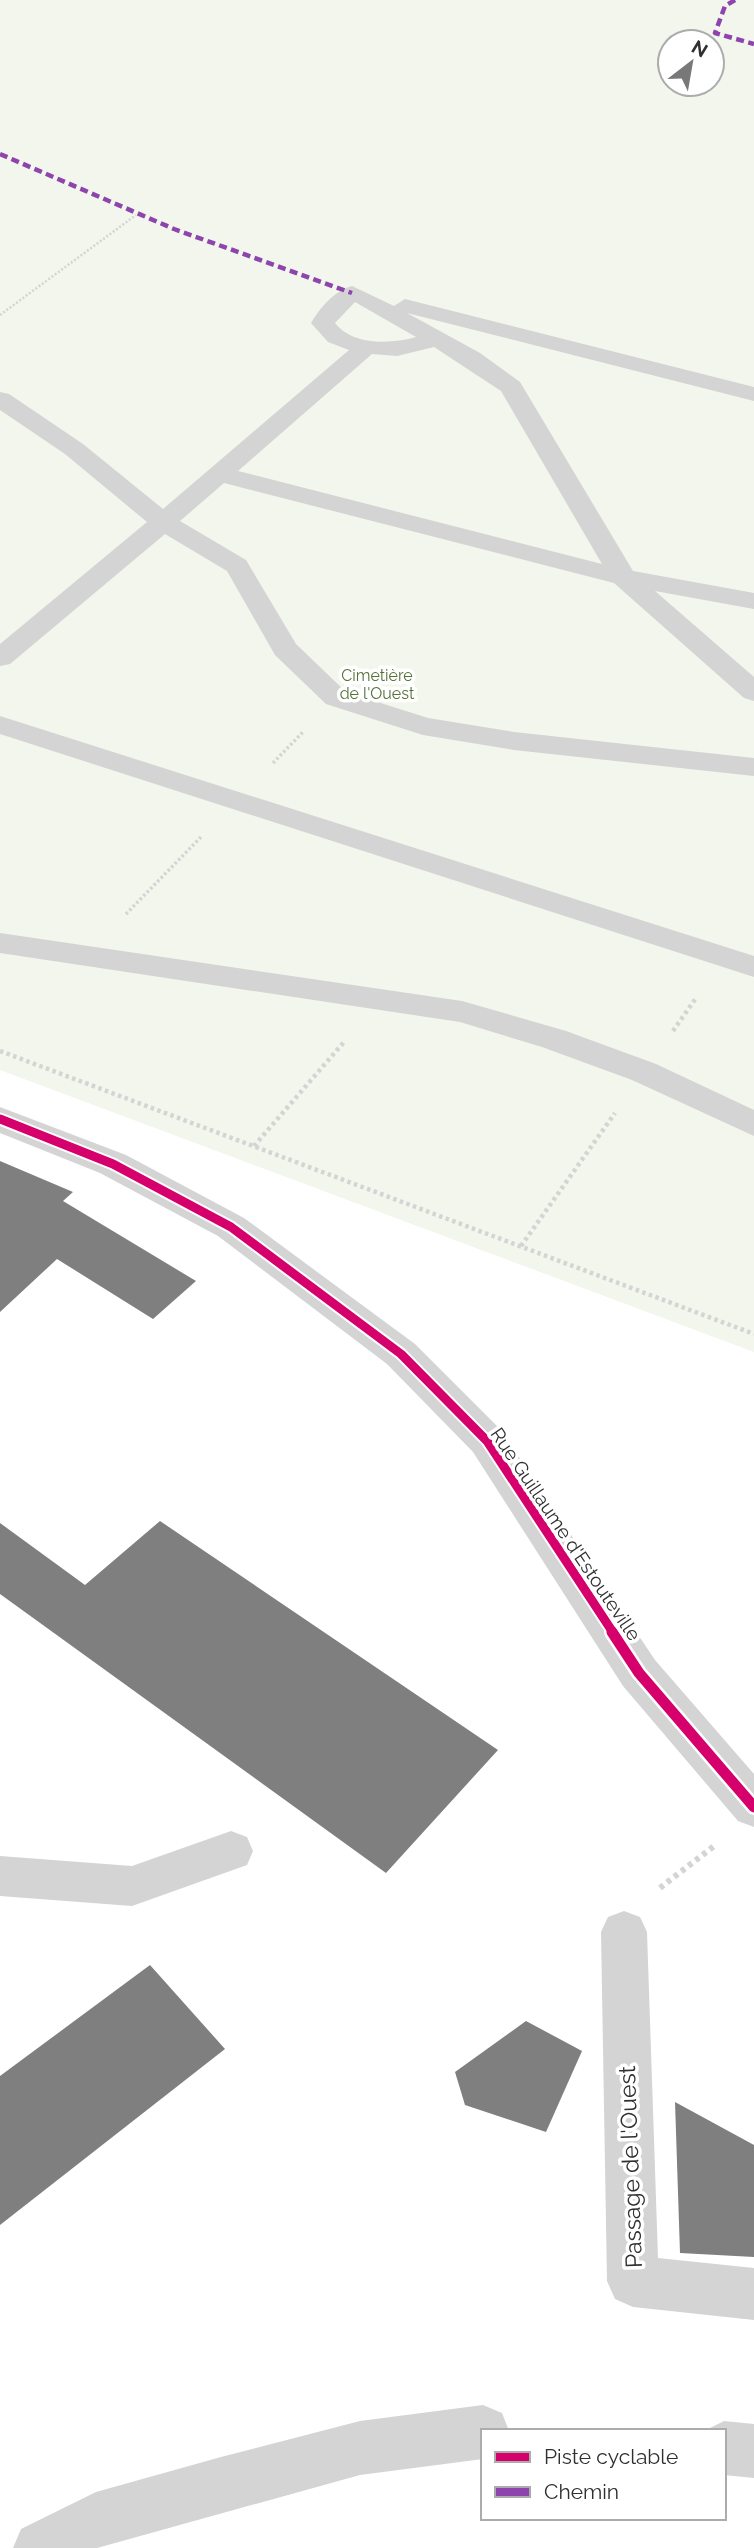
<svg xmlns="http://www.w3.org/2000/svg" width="754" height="2548" font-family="Raleway,sans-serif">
<rect width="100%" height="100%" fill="#fff"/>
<path fill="#f2f6ec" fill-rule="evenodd" d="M0,0H754V1352L0,1070ZM670,42H712V84H670Z"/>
<g fill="#7f7f7f">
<polygon points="0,1161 73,1192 63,1201 196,1281 153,1319 57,1259 0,1312"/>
<polygon points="160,1521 498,1750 386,1873 0,1594 0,1523 85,1585"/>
<polygon points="150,1965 225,2049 0,2225 0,2076"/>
<polygon points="526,2021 582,2051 546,2132 465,2105 455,2072"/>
<polygon points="675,2102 754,2145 754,2257 680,2253"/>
</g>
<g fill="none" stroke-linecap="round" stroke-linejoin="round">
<polyline stroke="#d4d4d4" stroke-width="2.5" stroke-dasharray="2 2" stroke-linecap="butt" points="0,315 136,215"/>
<g stroke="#d4d4d4" stroke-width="3.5" stroke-dasharray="2.5 2.5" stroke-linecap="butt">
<polyline points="273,763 303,732"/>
<polyline points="126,914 201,837"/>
</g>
<g stroke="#d4d4d4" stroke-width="4.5" stroke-dasharray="3.5 3.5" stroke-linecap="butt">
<polyline points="673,1031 696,998"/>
<polyline points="0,1051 754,1334"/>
<polyline points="254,1146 344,1042"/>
<polyline points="521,1246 615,1113"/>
</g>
<polyline stroke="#d4d4d4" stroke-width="6" stroke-dasharray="4.5 4.5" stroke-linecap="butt" points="660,1888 714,1846"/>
<g fill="#d4d4d4" fill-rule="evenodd">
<path d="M352,286L394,306L405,299L754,387V401L407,313L480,353L520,382L633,571L754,593V609L655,591L754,677V701L744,698L614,583L224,483L180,521L246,560L296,644L346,692L428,718L514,732L754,758V776L514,750L423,735L326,704L275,655L227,571L165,534L10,664L0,666V644L147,522L65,454L0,410V392L9,394L83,444L163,509L349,350L328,342L311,323C320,308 334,291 352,286ZM355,302L416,337C391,344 353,346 335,323ZM434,347L501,391L602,564L238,471L372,354L397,356Z"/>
<polygon points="0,716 754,956 754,977 0,734"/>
<polygon points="0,933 462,1001 566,1031 656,1064 754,1110 754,1136 632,1080 542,1047 460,1022 0,953"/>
<polygon points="231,1831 247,1837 253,1851 247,1865 132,1906 0,1896 0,1856 132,1866"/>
<polygon points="624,1911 640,1917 647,1932 658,2258 754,2268 754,2320 633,2307 615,2299 607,2281 601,1932 608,1917"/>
<polygon points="483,2405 502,2413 509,2431 483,2431 483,2459 360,2475 97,2548 13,2548 21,2529 96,2492 221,2457 360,2421"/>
<polygon points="724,2421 754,2424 754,2478 724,2475 724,2431 704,2431"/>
</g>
<polygon fill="#d4d4d4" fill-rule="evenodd" points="0,1107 126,1155 244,1218 415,1344 501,1430 655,1660 754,1774 754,1827 738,1821 623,1686 473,1452 387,1364 218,1236 100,1173 0,1133"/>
<g stroke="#8e44ad" stroke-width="4.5" stroke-dasharray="8 4.5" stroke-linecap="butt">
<polyline points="735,0 725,6 715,33 754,44"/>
<polyline points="0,154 174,229 352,293"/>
</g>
<g stroke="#fff" stroke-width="13">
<polyline id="cycleway-far1" points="0,1119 113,1164 231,1227 401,1354 487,1441 614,1634"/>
</g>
<g stroke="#fff" stroke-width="16">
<polyline id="cycleway" points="612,1632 639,1673 754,1807"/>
</g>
<use href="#cycleway-far1" stroke="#d6006c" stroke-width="9"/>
<use href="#cycleway" stroke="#d6006c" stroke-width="11"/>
</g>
<g text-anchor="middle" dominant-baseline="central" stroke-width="7" stroke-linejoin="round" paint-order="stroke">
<g font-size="16" fill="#567138" stroke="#fff">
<text x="377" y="675">Cimetière<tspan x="377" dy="18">de l'Ouest</tspan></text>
</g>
<g font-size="19" fill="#303030" stroke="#fff">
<text transform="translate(566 1534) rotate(56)">Rue Guillaume d'Estouteville</text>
</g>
<g font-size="23" fill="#303030" stroke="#fff">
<text transform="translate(630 2167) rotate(-92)">Passage de l'Ouest</text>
</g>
</g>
<rect x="481" y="2429" width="245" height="91" fill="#ffffff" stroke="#acacac" stroke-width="2"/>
<rect x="495" y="2452" width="35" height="10" fill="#d6006c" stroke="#acacac" stroke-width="2"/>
<text x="544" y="2464" font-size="21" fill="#303030">Piste cyclable</text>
<rect x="495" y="2487" width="35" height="10" fill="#8e44ad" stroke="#acacac" stroke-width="2"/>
<text x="544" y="2499" font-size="21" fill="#303030">Chemin</text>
<g transform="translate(691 63) rotate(31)"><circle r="33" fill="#ffffff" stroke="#acacac" stroke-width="2"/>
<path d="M0-5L12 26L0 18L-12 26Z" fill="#787878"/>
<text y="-10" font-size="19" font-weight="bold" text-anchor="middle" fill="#303030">N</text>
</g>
</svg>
